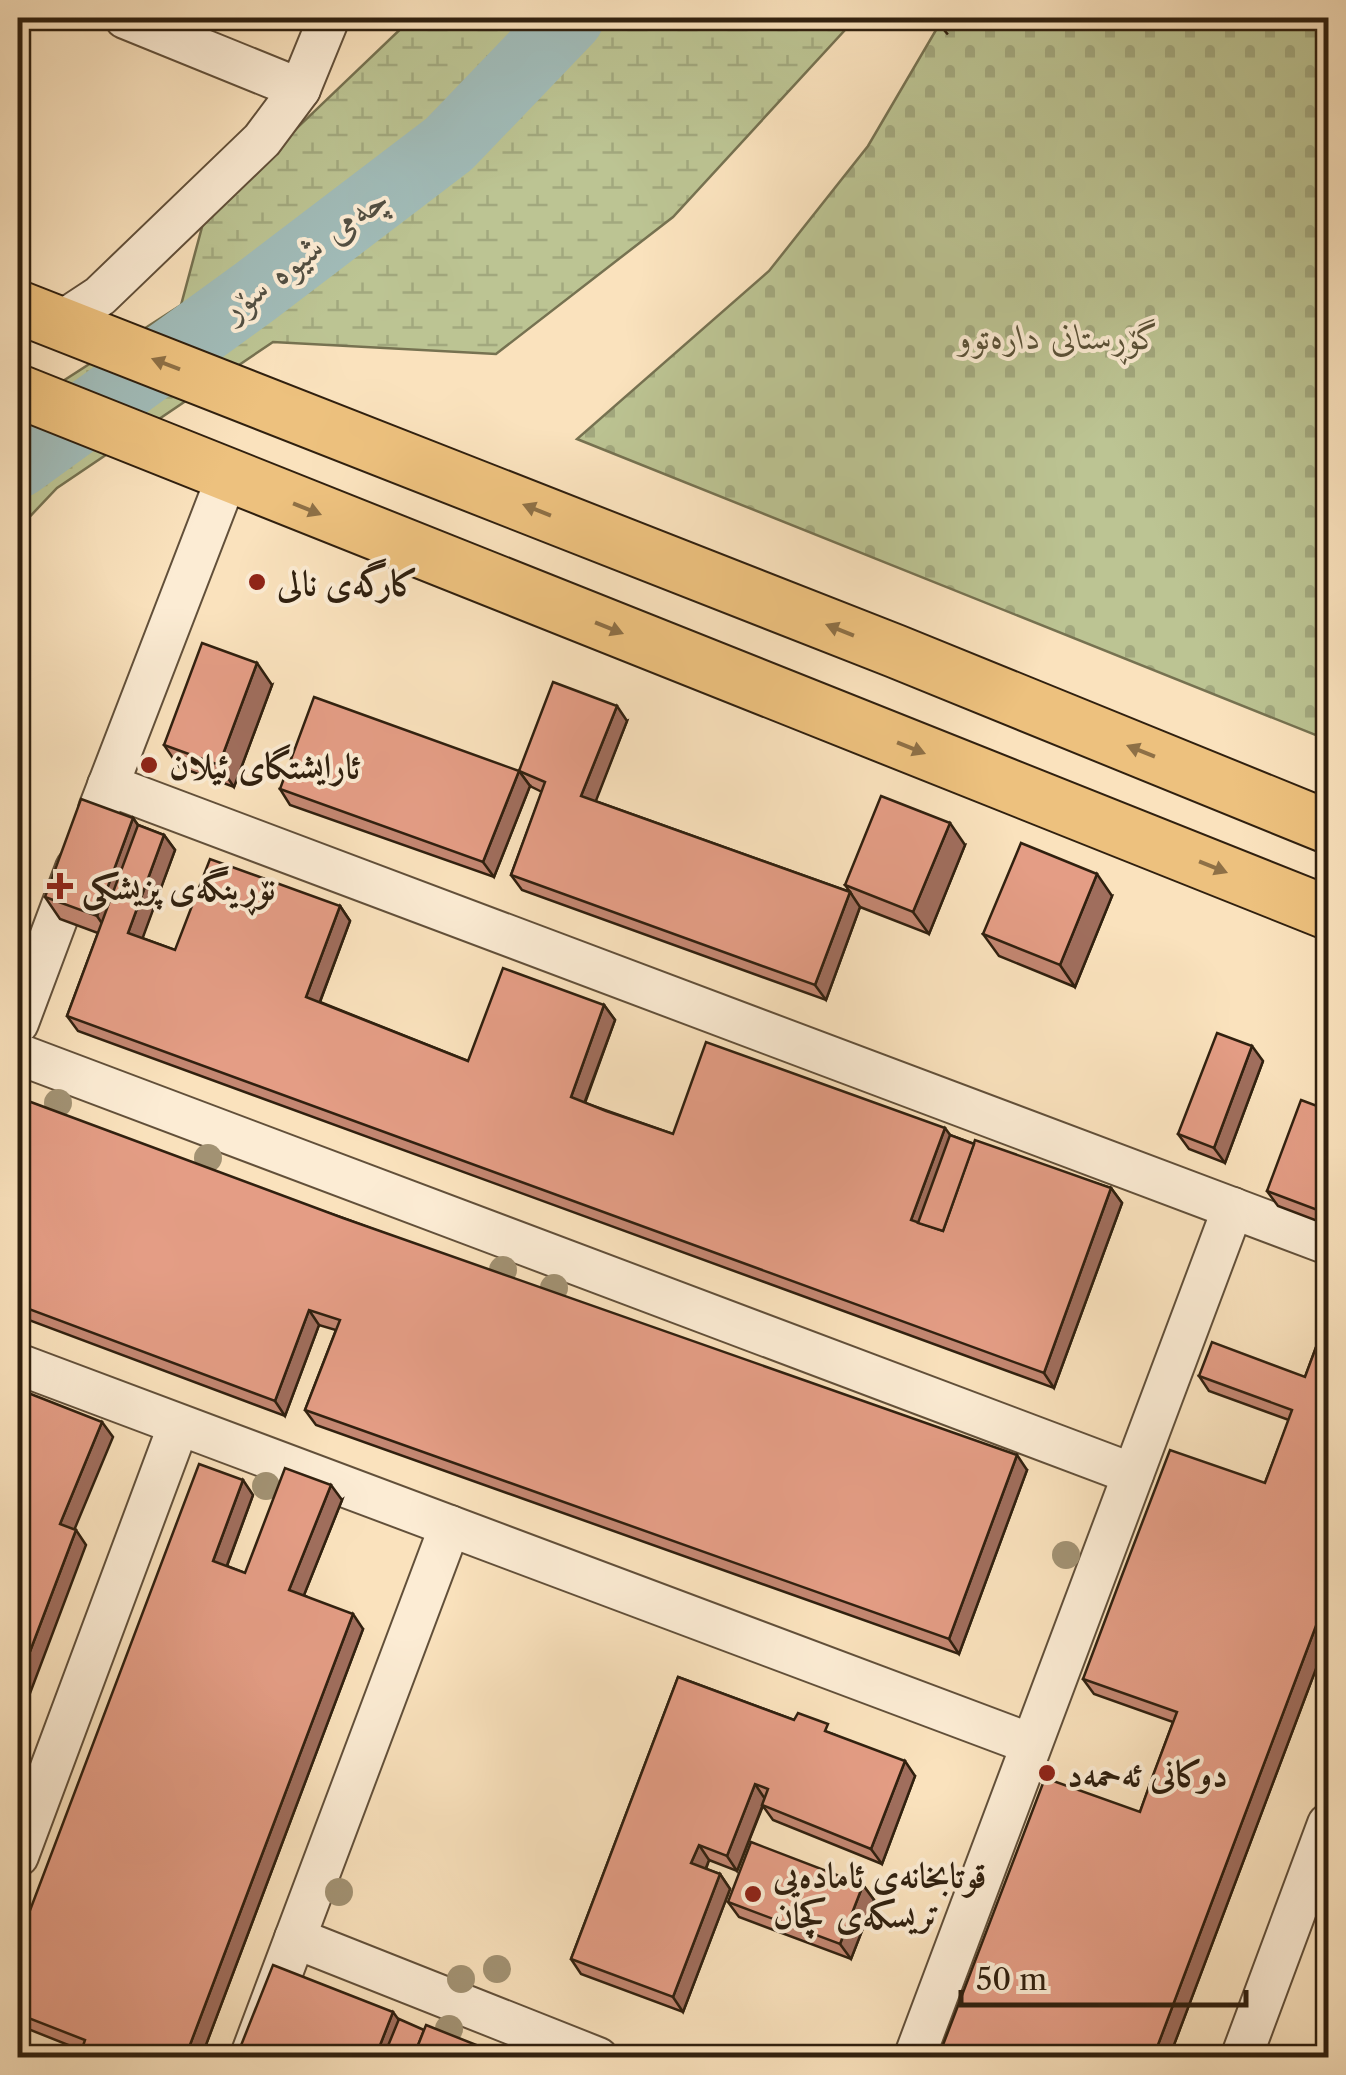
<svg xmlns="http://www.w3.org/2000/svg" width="1346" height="2075" font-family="'Libre Caslon Text',Amiri,serif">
<defs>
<pattern id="wetland-marsh" width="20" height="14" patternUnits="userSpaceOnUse" patternTransform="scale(2.5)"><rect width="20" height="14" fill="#bcc493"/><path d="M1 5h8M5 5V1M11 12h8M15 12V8" fill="none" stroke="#a2a87e"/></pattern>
<pattern id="cemetery-stones" width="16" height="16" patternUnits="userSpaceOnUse" patternTransform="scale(2.5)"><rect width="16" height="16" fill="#bcc493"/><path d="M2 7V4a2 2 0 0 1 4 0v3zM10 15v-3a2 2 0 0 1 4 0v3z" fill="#a2a87e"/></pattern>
</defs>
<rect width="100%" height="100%" fill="#fae2bd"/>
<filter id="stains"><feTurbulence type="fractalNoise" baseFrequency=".002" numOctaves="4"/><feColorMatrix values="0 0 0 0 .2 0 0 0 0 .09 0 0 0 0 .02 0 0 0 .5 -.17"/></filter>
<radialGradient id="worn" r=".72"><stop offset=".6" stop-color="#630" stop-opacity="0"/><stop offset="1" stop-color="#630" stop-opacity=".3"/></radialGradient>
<polygon fill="url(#wetland-marsh)" stroke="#767251" stroke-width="2.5" points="412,18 856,18 673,217 496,354 273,342 57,488 18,529 18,410 181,305 205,216"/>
<polygon fill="url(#cemetery-stones)" stroke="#767251" stroke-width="2.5" points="943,18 1328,18 1328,740 577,439 769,271 868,146"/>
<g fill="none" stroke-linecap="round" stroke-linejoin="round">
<polyline stroke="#a1bcb9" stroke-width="68" points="18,464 256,291 449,144 570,18"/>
<g stroke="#62503a" stroke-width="44">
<g id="minor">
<polyline points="125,18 300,89"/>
<polyline points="59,323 100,296 262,140 300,89 329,18"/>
<polyline points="108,785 1328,1244"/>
<polyline points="99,809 227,477"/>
<polyline points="18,1023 76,868"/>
<polyline points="18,1054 1133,1474"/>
<polyline points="18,1364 1031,1744"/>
<polyline points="18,1856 178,1427"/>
<polyline points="295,1938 598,2058"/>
<polyline points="250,2058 450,1526"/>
<polyline points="914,2058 1233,1208"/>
<polyline points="1241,2058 1328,1824"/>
</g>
</g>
<g stroke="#30200f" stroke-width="56">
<g id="major">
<polyline points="18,307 895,651 1328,827"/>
<polyline points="18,391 1328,913"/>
</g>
</g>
<g stroke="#30200f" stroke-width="6" stroke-dasharray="2.5 5" stroke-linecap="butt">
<polyline points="1154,18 1328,21"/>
<polyline points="945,33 963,18"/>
</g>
<use href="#minor" stroke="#fcecd4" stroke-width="40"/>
<use href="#major" stroke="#edc17e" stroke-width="52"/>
</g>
<g fill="#a29273">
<circle cx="58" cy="1103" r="14"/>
<circle cx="208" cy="1158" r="14"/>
<circle cx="503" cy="1270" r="14"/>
<circle cx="554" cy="1288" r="14"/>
<circle cx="266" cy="1486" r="14"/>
<circle cx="1066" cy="1555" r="14"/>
<circle cx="339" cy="1892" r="14"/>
<circle cx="497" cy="1969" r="14"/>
<circle cx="461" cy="1979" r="14"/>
<circle cx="449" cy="2029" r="14"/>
</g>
<g fill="#c48772" stroke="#30200f" stroke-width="2.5">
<polygon points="272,685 234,787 179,767 164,745"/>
<polygon points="627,721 595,801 850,892 845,885 965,845 929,934 860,907 826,1000 522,890 511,875 542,792 530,786 519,771"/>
<polygon points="530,786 494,877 290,805 280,789"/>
<polygon points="133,818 138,825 164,835 175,850 142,938 175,950 340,906 350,921 320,1002 468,1061 604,1005 615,1020 585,1103 673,1134 950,1135 974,1144 1111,1188 1122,1203 1054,1388 78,1031 67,1016 98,933 60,919 45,897"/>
<polygon points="1112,896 1075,987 999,956 983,934"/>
<polygon points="1263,1061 1225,1163 1189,1149 1178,1134"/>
<polygon points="18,1107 343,1218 1027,1470 959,1654 316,1425 305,1410 336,1330 319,1325 285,1416 18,1316"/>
<polygon points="1328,1110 1328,1225 1278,1206 1267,1191"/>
<polygon points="1328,1315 1328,1637 1169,2058 938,2058 1140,1812 1173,1722 1094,1694 1083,1679 1265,1483 1289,1420 1209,1391 1199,1376 1305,1377"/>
<polygon points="253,1495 227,1566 245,1573 342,1500 304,1595 363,1629 201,2058 79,2058 81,2050 18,2025 18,1942"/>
<polygon points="678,1677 835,1735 915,1776 882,1864 773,1820 763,1806 737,1871 709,1860 706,1869 720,1874 730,1889 683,2012 581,1974 571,1959"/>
<polygon points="863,1885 874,1900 851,1959 739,1917 728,1902"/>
</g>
<g fill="#a06e5d" stroke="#30200f" stroke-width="2.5">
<polygon points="257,663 272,685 234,787 219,765"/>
<polygon points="617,706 627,721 592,811 581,796"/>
<polygon points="519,771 530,786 494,877 483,862"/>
<polygon points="133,818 148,840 112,938 97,916"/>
<polygon points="950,823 965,845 929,934 913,912"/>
<polygon points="164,835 175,850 139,948 128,933"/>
<polygon points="1097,874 1112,896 1075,987 1060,965"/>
<polygon points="850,892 860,907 826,1000 815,985"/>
<polygon points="340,906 350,921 316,1012 306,997"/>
<polygon points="604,1005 615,1020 581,1112 571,1097"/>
<polygon points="1252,1046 1263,1061 1225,1163 1214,1148"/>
<polygon points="945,1128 956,1143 916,1228 911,1220"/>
<polygon points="1111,1188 1122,1203 1054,1388 1044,1373"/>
<polygon points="309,1310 319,1325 285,1416 275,1401"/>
<polygon points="102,1422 113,1437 70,1540 60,1524"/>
<polygon points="1017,1455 1027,1470 959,1654 949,1639"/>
<polygon points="243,1480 253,1495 223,1576 213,1561"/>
<polygon points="331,1485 342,1500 300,1605 289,1590"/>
<polygon points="76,1530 86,1545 18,1725 18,1683"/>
<polygon points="1328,1594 1328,1637 1169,2058 1153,2058"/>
<polygon points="353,1614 363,1629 201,2058 185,2058"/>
<polygon points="905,1761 915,1776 882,1864 871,1849"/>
<polygon points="755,1784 765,1799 737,1871 727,1856"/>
<polygon points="699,1845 709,1860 702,1878 691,1863"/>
<polygon points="720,1874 730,1889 683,2012 673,1997"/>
<polygon points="863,1885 874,1900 851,1959 840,1944"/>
<polygon points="393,2012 404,2027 392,2058 375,2058"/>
</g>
<g fill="#e49d85" stroke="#30200f" stroke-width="2.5">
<polygon points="202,643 257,663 219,765 164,745"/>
<polygon points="553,682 617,706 581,796 850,892 815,985 511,875 545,782 519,771"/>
<polygon points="314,697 519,771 483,862 280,789"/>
<polygon points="881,796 950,823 913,912 845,885"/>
<polygon points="81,799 133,818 97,916 45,897"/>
<polygon points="138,825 164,835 128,933 175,950 210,859 340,906 306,997 468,1061 503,968 604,1005 571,1097 606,1111 673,1134 706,1042 945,1128 911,1220 943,1231 975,1140 1111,1188 1044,1373 67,1016"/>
<polygon points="1021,843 1097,874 1060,965 983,934"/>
<polygon points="1217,1033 1252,1046 1214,1148 1178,1134"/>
<polygon points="20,1098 343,1218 1017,1455 949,1639 305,1410 340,1320 309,1310 275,1401 18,1305 18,1107"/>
<polygon points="1301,1100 1328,1110 1328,1214 1267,1191"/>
<polygon points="950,1135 974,1144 943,1231 918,1223"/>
<polygon points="1328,1315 1328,1594 1153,2058 938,2058 1045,1778 1140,1812 1152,1778 1177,1712 1083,1679 1121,1578 1170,1450 1265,1483 1292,1410 1199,1376 1212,1342 1305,1377"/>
<polygon points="18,1389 102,1422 60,1524 76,1530 18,1683"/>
<polygon points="199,1464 243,1480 213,1561 245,1573 285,1468 331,1485 289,1590 353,1614 185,2058 79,2058 85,2040 18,2014 18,1942"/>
<polygon points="678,1677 794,1720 798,1713 828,1724 825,1731 905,1761 871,1849 762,1805 768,1789 755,1784 727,1856 699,1845 691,1863 720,1874 673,1997 571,1959"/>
<polygon points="751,1842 863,1885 840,1944 728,1902"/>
<polygon points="273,1965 393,2012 375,2058 236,2058"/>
<polygon points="399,2019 424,2030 413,2058 383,2058"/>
<polygon points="426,2025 509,2058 413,2058"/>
</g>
<defs><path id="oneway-solid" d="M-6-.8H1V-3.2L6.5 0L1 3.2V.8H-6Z" transform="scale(2.5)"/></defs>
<g fill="#8e7046">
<use href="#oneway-solid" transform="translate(166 364) rotate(-159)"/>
<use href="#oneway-solid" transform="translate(307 509) rotate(22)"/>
<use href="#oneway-solid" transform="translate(537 510) rotate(-158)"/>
<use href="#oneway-solid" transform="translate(609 628) rotate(22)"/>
<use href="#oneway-solid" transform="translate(840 630) rotate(-158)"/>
<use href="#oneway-solid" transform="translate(911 748) rotate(22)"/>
<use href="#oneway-solid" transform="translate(1141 751) rotate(-158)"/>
<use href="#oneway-solid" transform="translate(1213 867) rotate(22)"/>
</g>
<g fill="#8f2418" stroke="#fcecd4" stroke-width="4">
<circle cx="257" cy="582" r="10"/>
<circle cx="149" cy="765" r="10"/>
<path d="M55 871h10v10h10v10h-10v10h-10v-10h-10v-10h10z"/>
<circle cx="1047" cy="1773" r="10"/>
<circle cx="753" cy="1894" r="10"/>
</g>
<g text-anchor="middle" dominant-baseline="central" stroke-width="8" stroke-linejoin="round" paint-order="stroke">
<g font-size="35" font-style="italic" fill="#5a5137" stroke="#fcecd4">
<text x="1060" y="336">گۆڕستانی دارەتوو</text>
</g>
<g font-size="35" font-weight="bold" fill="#30200f" stroke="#fcecd4" text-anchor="start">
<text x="277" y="582">کارگەی نالی</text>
<text x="169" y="765">ئارایشتگای ئیلان</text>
<text x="82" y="886">نۆڕینگەی پزیشکی</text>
<text x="1067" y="1773">دوکانی ئەحمەد</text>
<text x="773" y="1874">قوتابخانەی ئامادەیی<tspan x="773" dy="40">تریسکەی کچان</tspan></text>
</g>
<g font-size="38" font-style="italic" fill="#524f42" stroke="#fcecd4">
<text transform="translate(304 252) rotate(-37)">چەمی شیوە سۆر</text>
</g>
</g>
<rect width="1346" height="2075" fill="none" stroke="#fae2bd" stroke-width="60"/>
<rect x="20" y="20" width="1306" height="2035" fill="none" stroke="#30200f" stroke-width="5"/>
<rect x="30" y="30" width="1286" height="2015" fill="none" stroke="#30200f" stroke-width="2.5"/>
<path d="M961 1990v15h285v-15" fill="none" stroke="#30200f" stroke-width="5"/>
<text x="976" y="1990" font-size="30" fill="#30200f" stroke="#fcecd4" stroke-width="8" paint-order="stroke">50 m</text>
<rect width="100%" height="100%" filter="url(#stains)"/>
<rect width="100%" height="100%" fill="url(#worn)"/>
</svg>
